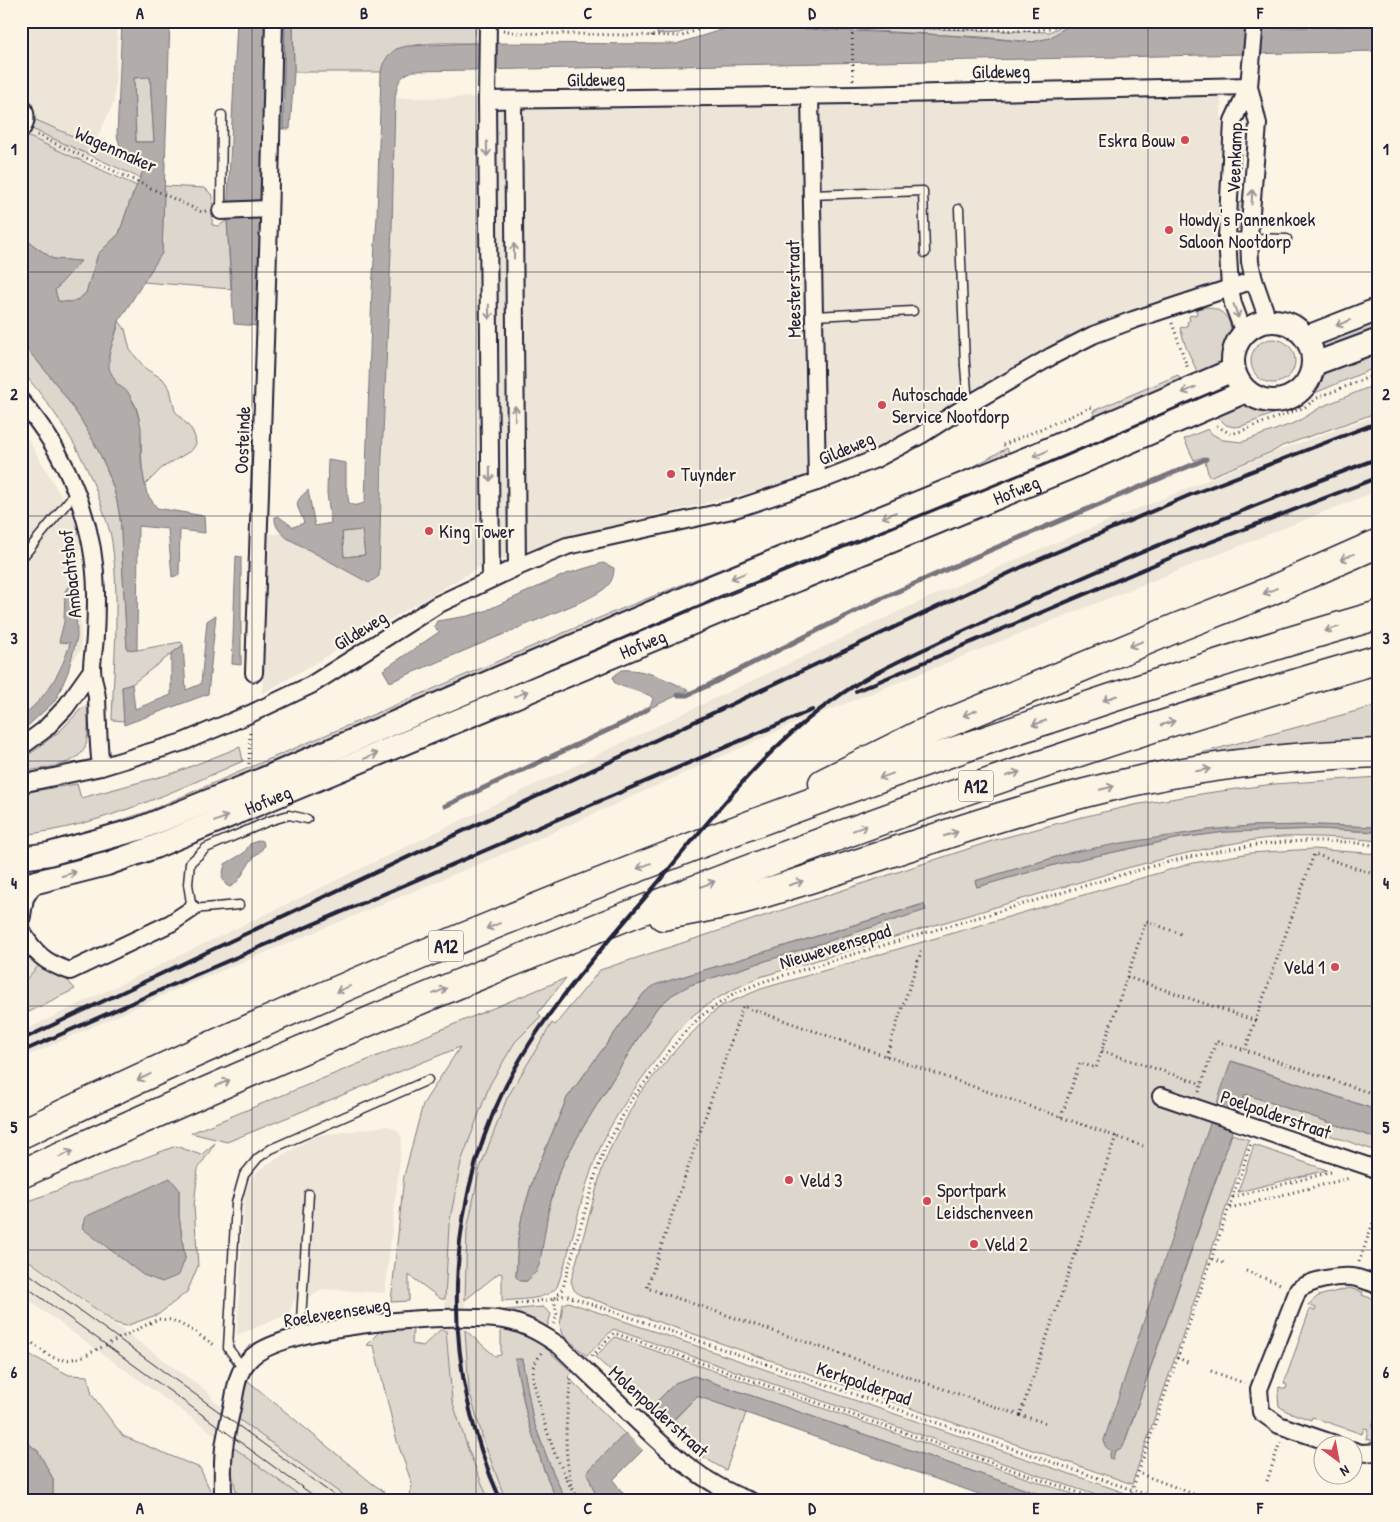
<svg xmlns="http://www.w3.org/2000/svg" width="1400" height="1522" font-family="'Patrick Hand',sans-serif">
<rect width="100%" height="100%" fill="#fcf5e5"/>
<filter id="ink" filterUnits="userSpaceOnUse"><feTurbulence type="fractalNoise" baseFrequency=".02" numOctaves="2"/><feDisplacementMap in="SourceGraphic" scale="10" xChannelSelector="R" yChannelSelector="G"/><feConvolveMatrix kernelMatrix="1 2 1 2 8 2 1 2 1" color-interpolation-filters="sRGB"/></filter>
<g filter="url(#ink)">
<g fill="#ece5d8">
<polygon points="21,21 118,21 114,102 21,299"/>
<polygon points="1221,93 1223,283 1103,322 987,382 890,443 786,484 573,535 478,568 262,694 268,534 381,532 395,98"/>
<polygon points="1379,415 1379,490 787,727 518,848 175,990 21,1059 21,1032 705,703 917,603 1029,554 1277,451"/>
<polygon points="21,427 79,527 81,650 21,725"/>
<polygon points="21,949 41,963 21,985"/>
<polygon points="541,1016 552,1023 507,1098 480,1168 467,1230 465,1330 469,1390 506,1501 489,1501 468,1449 452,1400 445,1304 449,1225 461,1162 490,1084 515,1042"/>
<polygon points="387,1126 397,1130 402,1138 385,1293 322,1289 307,1299 294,1299 289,1314 237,1335 244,1195 252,1176 263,1167 315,1136"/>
<polygon points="21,1256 209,1393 213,1400 225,1409 352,1501 307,1501 21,1295"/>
</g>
<g fill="#dcd6cc" stroke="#7f7c84" fill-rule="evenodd">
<polygon points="278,21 285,21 283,129 276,127"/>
<path d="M293,21H476L475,43C447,44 389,36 381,72H294Z"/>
<polygon points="658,21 713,21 679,33 657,34"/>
<polygon points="841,21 898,21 898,22 895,25"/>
<polygon points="1068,21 1075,21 1050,38 1032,42 982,37 857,30 857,27 1049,32 1064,25"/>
<polygon points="1195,21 1242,21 1242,28 1227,29"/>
<polygon points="150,76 154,142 136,142 134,78"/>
<polygon points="36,120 114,154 134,156 147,164 140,178 32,129"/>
<polygon points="29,137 137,186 130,201 119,234 98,254 86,293 79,299 70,302 58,301 55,290 80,261 53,259 29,242 21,234 21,141"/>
<polygon points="164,186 205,188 213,196 212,225 219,226 227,220 231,289 143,282 162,253"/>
<polygon points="1233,202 1245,203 1245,228 1232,228"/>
<path d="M1206,307C1229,310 1235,325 1228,347C1225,352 1224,360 1219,364C1214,370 1206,374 1200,378L1186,347L1180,328L1188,325L1187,322L1190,320L1189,316L1197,314L1196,309Z"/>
<polygon points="1379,313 1379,334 1323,354 1319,343"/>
<path d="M119,321L125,329L130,350L146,369L163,379L170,389L175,411L192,430L195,437L196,444L192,450L162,468L145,485C138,459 145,432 136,407C130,391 113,386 109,370C105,354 117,336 119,321Z"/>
<circle cx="1273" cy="361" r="22"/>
<path d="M21,343C62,386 110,453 119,512C122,527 121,543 122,558C124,588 125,618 127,649L137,650L181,642L183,645L132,684L122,687L124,721L112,720C114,662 120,601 112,542C111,533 107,523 104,513C86,456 59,415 21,370Z"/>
<polygon points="1379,346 1379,366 1315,393 1298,404 1242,426 1234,427 1226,425 1216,415 1242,402 1269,409 1281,408 1295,403 1308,394 1326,368"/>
<polygon points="1178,375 1183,386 1159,396 1095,417 1093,411"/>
<polygon points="1379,383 1379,412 1282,446 1274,451 1209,477 1204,457 1194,460 1184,439 1208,429 1212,434 1223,440 1242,442 1297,422 1321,407"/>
<polygon points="1007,448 1010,455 190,802 53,846 54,840 95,829 146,812 589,622 967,470"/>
<polygon points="362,530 365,555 344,557 342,532"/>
<path d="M88,704C88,717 89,732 86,744C81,767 40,768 21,772V761L61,730L81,709Z"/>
<polygon points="1379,705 1379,744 1168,762"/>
<path d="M240,747L243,761C172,792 99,827 21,835V793L77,784L81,798L174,773Z"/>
<path d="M1379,777V827L1315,825L1251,826L1209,830L1073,852L975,881L977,887L1058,864L1180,838L1225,832L1319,829L1376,832H1379V841C1347,838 1315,836 1282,837C1230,841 1178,855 1127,868L760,977C736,988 712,999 691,1017C678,1029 667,1044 657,1058C636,1086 614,1116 600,1148C580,1193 574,1242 557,1287C545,1301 519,1299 502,1301V1274L499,1273L465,1300L467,1230L480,1168L507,1098L552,1023L555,1025L600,970L995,840L1078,818L1134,805L1207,793L1274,784ZM923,904L925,910L690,985L672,995L656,1009L582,1129L567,1156L558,1175L548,1212L539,1263L536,1272L527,1281H520L516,1277L518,1240L522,1216L534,1176L567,1098L644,993L655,985Z"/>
<polygon points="1313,849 1379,854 1379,1111 1232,1061 1115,1451 1123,1447 1232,1134 1249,1140 1132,1484 580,1295 574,1290 571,1281 602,1169 609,1151 639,1094 679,1046 710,1015 723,1005 761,989 1193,863 1250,853"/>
<polygon points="41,963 62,974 75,989 21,1016 21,985"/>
<polygon points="566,978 538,1013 541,1016 515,1042 490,1084 461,1162 449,1225 445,1299 441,1299 409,1275 409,1301 391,1302 404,1176 423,1104 460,1047 227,1142 191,1133"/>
<polygon points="1245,1094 1379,1139 1379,1152 1256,1110 1254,1115 1240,1110"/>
<path d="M215,1143L198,1169L194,1206L198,1266L187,1292L159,1314L126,1326L115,1323L21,1255V1204L176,1146L201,1155ZM169,1178L179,1189V1216L185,1259Z"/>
<polygon points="1254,1145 1327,1170 1238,1192"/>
<polygon points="1349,1288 1363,1292 1362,1295 1379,1301 1379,1407 1372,1427 1378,1438 1373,1441 1366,1439 1368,1429 1364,1428 1362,1434 1312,1417 1311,1420 1286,1411 1279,1406 1278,1396 1279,1387 1286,1389 1287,1385 1284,1383 1310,1309 1315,1311 1316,1308 1308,1305 1318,1296"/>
<polygon points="568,1302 1149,1501 1113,1501 613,1329 587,1356 563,1335 560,1325 563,1304"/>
<polygon points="543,1307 551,1314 547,1328 536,1322 482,1312"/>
<polygon points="413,1328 412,1344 423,1346 440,1330 446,1330 452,1400 468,1449 489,1501 409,1501 412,1484 397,1441 374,1346 366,1345 380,1331"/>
<polygon points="501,1328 516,1332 540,1343 572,1372 568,1377 625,1434 587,1472 598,1501 566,1501 551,1468 533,1420 522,1359 515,1360 527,1417 544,1470 557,1501 506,1501 484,1442 469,1390 465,1330 495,1356 501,1355"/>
<polygon points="615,1337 1093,1501 1059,1501 694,1376 675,1383 651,1407 595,1357"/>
<polygon points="21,1350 69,1375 88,1376 92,1395 123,1436 200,1468 215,1501 53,1501 53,1479 38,1451 21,1438"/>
<polygon points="248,1381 373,1484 398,1501 351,1501 233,1415"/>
<path d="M697,1396L746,1413L726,1470C704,1459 684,1444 668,1426Z"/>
<polygon points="226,1442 307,1501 248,1501 236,1492"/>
</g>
<g fill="#b2adab" stroke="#78757e" fill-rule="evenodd">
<path d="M122,21H170L162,253L119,321L109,355V369L117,384L128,392L136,408L141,427V461L144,480L147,494L157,508L204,516L205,533L180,530L179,575L172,577L168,529L138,526L137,650L127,649C125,619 124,588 122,558C121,543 122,527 119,512C110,453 62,386 21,343V234L29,242L53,259L81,261L55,290L58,301L70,302L79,299L86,293L98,254L119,234L130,201L146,164L121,149L117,136ZM150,77L154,142H136L134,78Z"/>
<polygon points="237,21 266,21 259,326 234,324 227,220"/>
<polygon points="285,21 293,21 294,72 290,129 283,129"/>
<path d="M1075,21H1195L1227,29L1379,26V51L1029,59L474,70L413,71C398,77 398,83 395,98L392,229L382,458L379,576L369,583L287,538C280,532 274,526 275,517L278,516L293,527L304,523C298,504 291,505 308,490L315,526L331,523L327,493L328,460L346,463V486L349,503C354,507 360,505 365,502L372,290L377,217L381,72L383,64L388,56L396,49L407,46L475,43L676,44L734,26L945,35L1032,42L1050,38ZM362,530L365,555L344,557L342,532Z"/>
<polygon points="236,556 241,557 241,665 232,664"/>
<path d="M603,563L614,568C614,587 600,592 585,600L390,682L383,670L439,632L434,627L437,621L468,616L485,611L566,574Z"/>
<path d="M75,577L77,637L68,672L56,700L21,732V717C45,699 62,672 70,643L59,642L64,622L65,591Z"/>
<polygon points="216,615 208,694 124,725 122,687 132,684 135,709 171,695 171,654 183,645 186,690 201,684 207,621"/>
<path d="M621,670C645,668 669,681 689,690L648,709L652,702L653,698L649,695L618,685L614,682L613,677Z"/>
<polygon points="1315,825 1379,827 1379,832 1319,829 1225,832 1180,838 1058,864 977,887 975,881 1073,852 1122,843 1209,830 1251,826"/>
<path d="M260,840L263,841L264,845C262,852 258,852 253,858C247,865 239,884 230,887L226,885L222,877L225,864L244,853L250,844Z"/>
<polygon points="924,904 926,910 690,985 672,995 656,1009 582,1129 567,1156 558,1175 548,1212 540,1263 536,1272 527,1281 520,1281 516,1277 518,1240 522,1216 534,1176 567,1098 644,993 655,985"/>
<polygon points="1231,1061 1379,1111 1379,1139 1245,1094 1123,1447 1115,1451 1113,1459 1109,1458 1111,1451 1105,1446 1104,1440"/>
<polygon points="170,1178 179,1189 179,1216 185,1259 179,1275 162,1282 143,1275 82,1228 85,1217"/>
<polygon points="515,1359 522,1359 533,1420 551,1468 566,1501 557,1501 544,1470 527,1417"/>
<polygon points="694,1376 1059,1501 999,1501 697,1396 613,1480 629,1501 598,1501 587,1472 675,1383"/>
<polygon points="21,1438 38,1451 53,1479 53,1501 21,1501"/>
</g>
<polygon fill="#fcf5e5" points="649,1406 670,1427 645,1452 624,1431"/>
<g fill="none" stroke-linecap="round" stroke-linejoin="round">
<g stroke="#78757e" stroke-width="5">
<polyline points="678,695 687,695 709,685 878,600 993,549 1206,459"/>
<polyline points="445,806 632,719 648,709"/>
</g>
<g stroke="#22223b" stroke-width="11">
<g id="lane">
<polyline points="811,195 923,191 925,253"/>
<polyline points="959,209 965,365"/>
<polyline points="221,211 222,115"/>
<polyline points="1227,237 1287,239"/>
<polyline points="814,316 913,311"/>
<polyline points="965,366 968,404"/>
<polyline points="21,559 75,493"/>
<polyline points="239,905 192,909 188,884 190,863 206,848 269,821 289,815 307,819"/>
<polyline points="300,1335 309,1194"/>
<polyline points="243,1368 228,1348 236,1203 244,1175 258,1158 271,1149 428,1080"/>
</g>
</g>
<g stroke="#22223b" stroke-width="20">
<g id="street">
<polyline points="488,21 487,100 491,579"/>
<polyline points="1255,21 1249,86 1258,124 1249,237 1250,262 1254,280 1268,320"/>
<polyline points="810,95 817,482"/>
<polyline points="487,100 854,95 1249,86"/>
<polyline points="513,100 517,567"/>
<path d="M21,104C27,113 27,122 21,130"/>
<polyline points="221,211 269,209"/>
<polyline points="1244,333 1233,304 1230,288 1227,237 1233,121 1249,86"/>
<path d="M21,401C67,453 95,523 96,592C96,606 96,620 95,634C95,646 92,657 92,668C92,678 96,688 97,698C98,721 98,744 101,767L21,784"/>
<polyline points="254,673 269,222 274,21"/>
<polyline points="21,747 44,730 65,708 92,670"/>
<polyline points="101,767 183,742 250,714 311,685 437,605 517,567 567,546 732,510 817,482 876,459 921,435 968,405 1052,356 1093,335 1133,320 1254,280"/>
<polyline points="21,921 25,898 34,884"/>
<path d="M21,930C34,953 45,963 70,971L171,923L192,909"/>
<polyline points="1161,1096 1379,1170"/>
<path d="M1335,1444L1279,1425L1261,1412L1259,1389L1298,1290C1311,1280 1335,1276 1352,1277C1361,1278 1370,1283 1379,1285"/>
<polyline points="1352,1450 1361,1453 1379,1452"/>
<path d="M223,1501C223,1483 222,1465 224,1448C226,1432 230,1418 233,1403C236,1388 237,1373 248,1361C277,1324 464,1311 509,1321C528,1325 545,1336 560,1346C582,1368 605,1389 627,1411C664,1447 701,1484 751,1501"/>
</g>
</g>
<g stroke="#22223b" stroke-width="26">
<g id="secondary">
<circle cx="1273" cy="361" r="40"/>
<polyline points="1307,337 1379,309"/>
<polyline points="1314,364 1379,340"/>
<polyline points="21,858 49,854 139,829 261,780 716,585 1033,456 1233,370"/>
<path id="s1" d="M21,886L107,864L152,848L726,609L1069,468L1246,391"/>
</g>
</g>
<g stroke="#22223b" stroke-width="31">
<g id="highway">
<polyline points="823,783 919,735 1181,626 1270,591 1379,543"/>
<path d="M663,916C692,910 723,905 751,897C871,862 988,816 1109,787C1197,766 1289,756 1379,753"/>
<path d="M21,1134C403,951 800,797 1204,668C1262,649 1320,632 1379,615"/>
<path d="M21,1174C463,973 912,793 1379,659"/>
</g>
</g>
<g stroke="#22223b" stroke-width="3" stroke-dasharray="1 4" stroke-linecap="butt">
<polyline points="814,21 902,27 1034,31 1053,27 1064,21"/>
<polyline points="902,21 902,27"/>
<polyline points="852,24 853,81"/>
<polyline points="503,30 517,33 682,36 719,21"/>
<polyline points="652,36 654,21"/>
<polyline points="37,135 202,212 206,211"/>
<polyline points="1172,323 1188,369"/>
<polyline points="1217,426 1231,434 1241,431 1305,407 1317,398 1379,373"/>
<polyline points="1003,445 1092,407"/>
<polyline points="249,764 250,731"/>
<polyline points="1379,876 1314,854 1245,1050 1379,1096"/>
<polyline points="1127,977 1256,1021"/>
<polyline points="1102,1051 1202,1084"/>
<polyline points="886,1056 922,949"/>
<polyline points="1199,1092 1216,1041 1245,1050"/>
<polyline points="1061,1117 1080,1063 1096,1068 1146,921 1184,935"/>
<path d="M1116,1136L1020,1415L647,1288L743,1006C876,1053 1010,1099 1143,1146"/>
<polyline points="1233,1197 1331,1172"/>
<polyline points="1230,1208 1350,1178"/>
<polyline points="1213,1259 1224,1263"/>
<polyline points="1359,1262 1374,1220"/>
<polyline points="1246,1271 1283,1285"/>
<path d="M516,1304L554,1299L563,1288L565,1280L596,1173L604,1151L631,1100L682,1035L701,1016L733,994L762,982C850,955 938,929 1027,903C1140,870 1259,826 1379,846"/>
<polyline points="554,1324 557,1315 554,1299 565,1295 568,1296 1165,1501"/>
<path d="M21,1334C45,1352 54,1368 86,1355L158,1319L172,1320L190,1329L216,1346"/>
<polyline points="541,1353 533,1367 533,1379 542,1416 555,1454 572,1490"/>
<polyline points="592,1356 614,1333 1103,1501"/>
<polyline points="1177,1358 1188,1362"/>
<polyline points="1211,1371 1244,1383"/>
<path d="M572,1379C565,1414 561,1470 579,1501"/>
<polyline points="1379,1414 1374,1426 1379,1434"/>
<polyline points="1020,1415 1046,1423"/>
<polyline points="1267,1481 1280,1442"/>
<polyline points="1128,1501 1138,1473"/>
<polyline points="1212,1501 1138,1473 1251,1143"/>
</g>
<use href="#lane" stroke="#fcf5e5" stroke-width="8"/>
<use href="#street" stroke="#fcf5e5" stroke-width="16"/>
<use href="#secondary" stroke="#fcf5e5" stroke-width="22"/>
<use href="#highway" stroke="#fcf5e5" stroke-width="28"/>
<g stroke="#22223b" stroke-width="1">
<polyline points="21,1268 342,1501"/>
<polyline points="21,1283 321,1501"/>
</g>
<g stroke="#22223b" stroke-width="4">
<polyline points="856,691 1177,555 1379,477"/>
<polyline points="21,1040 1024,566 1190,495 1379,422"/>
<polyline points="21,1052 181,981 812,710"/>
<path d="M501,1501C434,1353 443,1180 530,1043C567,985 616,933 660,880C721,806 772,738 855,685C879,670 905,658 931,646C965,630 1001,614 1036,598C1149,548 1263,501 1379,458"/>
</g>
</g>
<defs><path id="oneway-shaft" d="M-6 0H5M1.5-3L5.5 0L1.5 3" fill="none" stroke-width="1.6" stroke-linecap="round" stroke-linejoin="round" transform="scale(1.25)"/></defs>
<g stroke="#9a9698">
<use href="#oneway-shaft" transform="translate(487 149) rotate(89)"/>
<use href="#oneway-shaft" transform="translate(1252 197) rotate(-86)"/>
<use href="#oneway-shaft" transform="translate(514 251) rotate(-90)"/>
<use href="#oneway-shaft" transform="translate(1236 311) rotate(71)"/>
<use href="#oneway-shaft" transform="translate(489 312) rotate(89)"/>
<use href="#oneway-shaft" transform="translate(1343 323) rotate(158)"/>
<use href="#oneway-shaft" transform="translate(1189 390) rotate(156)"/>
<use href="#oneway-shaft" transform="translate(515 413) rotate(-90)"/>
<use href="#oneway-shaft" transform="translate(1040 454) rotate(157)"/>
<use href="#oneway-shaft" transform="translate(490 474) rotate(89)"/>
<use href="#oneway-shaft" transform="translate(889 515) rotate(158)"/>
<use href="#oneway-shaft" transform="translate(1347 557) rotate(156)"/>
<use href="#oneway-shaft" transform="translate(738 576) rotate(158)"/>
<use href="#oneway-shaft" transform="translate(1270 591) rotate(157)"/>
<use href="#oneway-shaft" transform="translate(1332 629) rotate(163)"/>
<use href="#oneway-shaft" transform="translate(1136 644) rotate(157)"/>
<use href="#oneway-shaft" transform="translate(521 694) rotate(-23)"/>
<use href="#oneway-shaft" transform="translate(1110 698) rotate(161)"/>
<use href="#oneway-shaft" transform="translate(970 713) rotate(157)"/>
<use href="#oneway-shaft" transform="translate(1039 723) rotate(161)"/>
<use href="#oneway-shaft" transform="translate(1168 723) rotate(-18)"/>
<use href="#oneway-shaft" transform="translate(371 756) rotate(-23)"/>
<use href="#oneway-shaft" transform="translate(1203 770) rotate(-9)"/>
<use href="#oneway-shaft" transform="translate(1013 774) rotate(-18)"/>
<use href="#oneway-shaft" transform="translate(886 776) rotate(160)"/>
<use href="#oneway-shaft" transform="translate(1107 788) rotate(-14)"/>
<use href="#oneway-shaft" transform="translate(221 819) rotate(-23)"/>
<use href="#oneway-shaft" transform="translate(860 828) rotate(-20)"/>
<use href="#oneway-shaft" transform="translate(951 834) rotate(-18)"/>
<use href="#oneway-shaft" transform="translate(644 866) rotate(158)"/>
<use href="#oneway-shaft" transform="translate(69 874) rotate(-15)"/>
<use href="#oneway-shaft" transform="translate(796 883) rotate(-17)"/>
<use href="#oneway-shaft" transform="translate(708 884) rotate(-21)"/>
<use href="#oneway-shaft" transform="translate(493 926) rotate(158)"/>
<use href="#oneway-shaft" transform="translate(343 989) rotate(157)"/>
<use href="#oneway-shaft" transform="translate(440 991) rotate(-22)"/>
<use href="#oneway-shaft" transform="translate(144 1077) rotate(155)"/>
<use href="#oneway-shaft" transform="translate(223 1083) rotate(-24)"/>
<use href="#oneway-shaft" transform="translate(66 1154) rotate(-25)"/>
</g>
</g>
<path fill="none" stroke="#22223b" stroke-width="1" stroke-opacity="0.55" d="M252,21V1501M476,21V1501M700,21V1501M924,21V1501M1148,21V1501M21,272H1379M21,516H1379M21,761H1379M21,1006H1379M21,1250H1379"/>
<g fill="#d1495b" stroke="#fcf5e5" stroke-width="2">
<circle cx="1185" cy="140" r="5"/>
<circle cx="1169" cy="230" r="5"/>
<circle cx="882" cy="405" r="5"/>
<circle cx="671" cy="474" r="5"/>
<circle cx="429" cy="531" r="5"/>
<circle cx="1335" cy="967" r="5"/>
<circle cx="789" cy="1180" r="5"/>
<circle cx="927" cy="1201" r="5"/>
<circle cx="974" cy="1244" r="5"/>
</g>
<g text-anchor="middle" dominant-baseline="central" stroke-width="4.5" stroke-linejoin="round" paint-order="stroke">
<g fill="#fcf5e5" stroke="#63616e" stroke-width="1">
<rect x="958.5" y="770.5" width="35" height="31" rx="4"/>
<rect x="428.5" y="930.5" width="35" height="31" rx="4"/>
</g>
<g font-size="18" font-weight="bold" fill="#22223b">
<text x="976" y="786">A12</text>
<text x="446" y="946">A12</text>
</g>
<g font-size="19" fill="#22223b" stroke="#fcf5e5">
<text transform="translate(1001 71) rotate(-1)">Gildeweg</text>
<text transform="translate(596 79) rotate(-1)">Gildeweg</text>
<text transform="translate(116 149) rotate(24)">Wagenmaker</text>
<text transform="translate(1234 158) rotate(-88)">Veenkamp</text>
<text transform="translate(793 289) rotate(-91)">Meesterstraat</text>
<text transform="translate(242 440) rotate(-88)">Oosteinde</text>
<text transform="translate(846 448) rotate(-23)">Gildeweg</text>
<text stroke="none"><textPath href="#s1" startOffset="1072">Hofweg</textPath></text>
<text transform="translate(70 574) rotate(-96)">Ambachtshof</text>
<text transform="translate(360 630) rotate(-32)">Gildeweg</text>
<text stroke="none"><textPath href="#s1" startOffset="668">Hofweg</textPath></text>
<text stroke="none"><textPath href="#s1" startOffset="262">Hofweg</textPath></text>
<text transform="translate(835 946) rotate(-17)">Nieuweveensepad</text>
<text transform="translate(1276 1114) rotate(19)">Poelpolderstraat</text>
<text transform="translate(337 1312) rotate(-9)">Roeleveenseweg</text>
<text transform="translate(864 1383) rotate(19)">Kerkpolderpad</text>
<text transform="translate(659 1411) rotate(42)">Molenpolderstraat</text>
</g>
<g font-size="19" fill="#22223b" stroke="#fcf5e5" text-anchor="start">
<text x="1175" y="140" text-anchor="end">Eskra Bouw</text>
<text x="1179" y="219">Howdy's Pannenkoek<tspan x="1179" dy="22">Saloon Nootdorp</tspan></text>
<text x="892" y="394">Autoschade<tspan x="892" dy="22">Service Nootdorp</tspan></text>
<text x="681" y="474">Tuynder</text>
<text x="439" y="531">King Tower</text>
<text x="1325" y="967" text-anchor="end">Veld 1</text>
<text x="799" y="1180">Veld 3</text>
<text x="937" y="1190">Sportpark<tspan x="937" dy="22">Leidschenveen</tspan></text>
<text x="984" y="1244">Veld 2</text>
</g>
</g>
<rect width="1400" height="1522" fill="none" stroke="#fcf5e5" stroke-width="55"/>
<g transform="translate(1338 1460) rotate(148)"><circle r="24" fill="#fcf5e5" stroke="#a5a1a1"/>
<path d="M0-4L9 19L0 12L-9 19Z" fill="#d1495b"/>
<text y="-8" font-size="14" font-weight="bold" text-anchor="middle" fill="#22223b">N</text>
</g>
<rect x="28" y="28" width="1344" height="1466" fill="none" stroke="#22223b" stroke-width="2"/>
<g font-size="16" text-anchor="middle" font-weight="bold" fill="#22223b">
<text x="140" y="19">A</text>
<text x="364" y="19">B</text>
<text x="588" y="19">C</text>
<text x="812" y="19">D</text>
<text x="1036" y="19">E</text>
<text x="1260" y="19">F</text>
<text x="14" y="155">1</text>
<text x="1386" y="155">1</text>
<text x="14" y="400">2</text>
<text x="1386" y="400">2</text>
<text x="14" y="644">3</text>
<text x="1386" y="644">3</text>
<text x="14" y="889">4</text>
<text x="1386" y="889">4</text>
<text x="14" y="1133">5</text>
<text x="1386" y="1133">5</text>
<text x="14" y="1378">6</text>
<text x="1386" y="1378">6</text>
<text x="140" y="1514">A</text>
<text x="364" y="1514">B</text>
<text x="588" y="1514">C</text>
<text x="812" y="1514">D</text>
<text x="1036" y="1514">E</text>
<text x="1260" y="1514">F</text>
</g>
</svg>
